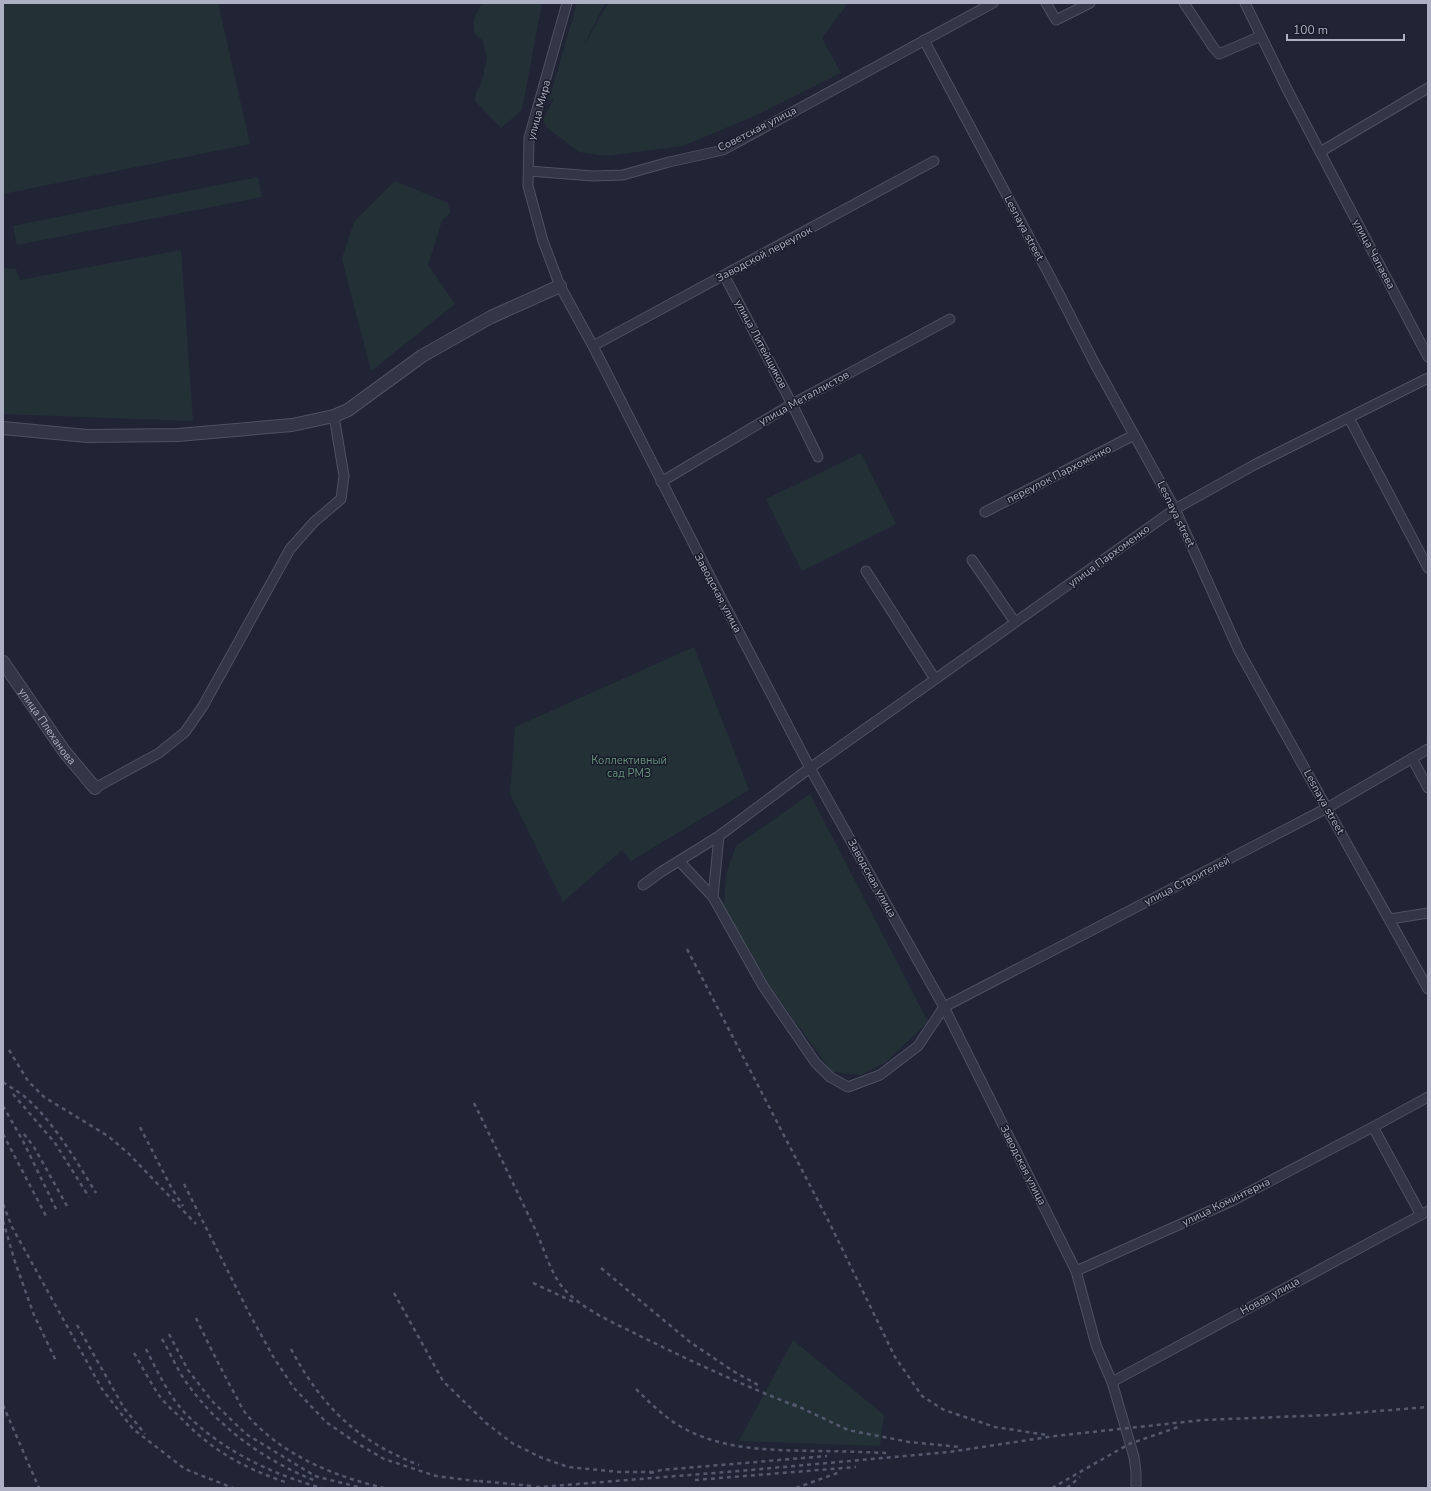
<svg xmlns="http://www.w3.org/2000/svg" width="1431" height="1491" font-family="'Nunito Sans',sans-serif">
<rect width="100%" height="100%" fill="#202435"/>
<g fill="#233137">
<polygon points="3,3 218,3 250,144 3,194"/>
<polygon points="482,3 542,3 522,110 501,128 475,101 476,92 481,84 487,59 483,41 474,33 474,19"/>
<polygon points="577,3 605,3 581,51 608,3 848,3 822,38 841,73 761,113 683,146 605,156 579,152 546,127 543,119 554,99 549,100"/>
<polygon points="258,177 262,197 17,245 13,226"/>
<polygon points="395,181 448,203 450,213 442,221 428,265 455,304 371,371 342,259 354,222"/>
<polygon points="181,250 193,421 3,414 3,268 16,269 20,280"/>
<polygon points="861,453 896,524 802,571 766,499"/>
<polygon points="694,647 749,790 631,861 622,850 563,902 510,794 515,727"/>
<polygon points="810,794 928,1022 886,1062 861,1075 832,1072 770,987 724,906 726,874 736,846"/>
<polygon points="793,1340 884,1415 880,1446 739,1441"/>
</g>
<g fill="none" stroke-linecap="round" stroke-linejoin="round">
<g stroke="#4e5161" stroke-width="11">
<g id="minor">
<polyline points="567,3 529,138 528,186 543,241 560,286 593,346 720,596 810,768 944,1007 1076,1271 1096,1345 1112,1382 1134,1457 1136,1472 1136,1488"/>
<polyline points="1046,3 1056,20 1090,3"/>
<polyline points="1184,3 1213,47 1219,54 1261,36"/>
<polyline points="1245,3 1288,91 1428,357"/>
<polyline points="924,40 1052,280 1095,364 1175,509 1239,651 1428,989"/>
<polyline points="1320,152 1428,88"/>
<polyline points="529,171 593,176 623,175 669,162 723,150 993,3"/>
<polyline points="724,275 792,404 818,457"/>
<polyline points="593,346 934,161"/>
<polyline points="1349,418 1428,568"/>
<polyline points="661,482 792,404 950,319"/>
<polyline points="985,512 1134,435"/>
<polyline points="972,560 1015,622"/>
<polyline points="866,571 935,679"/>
<polyline points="1412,758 1428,788"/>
<polyline points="95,788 159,753 185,732 203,706 290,549 314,522 341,499 344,476 334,416"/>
<polyline points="719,836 713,897 763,986 815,1062 830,1077 848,1087 880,1075 918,1046 944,1007 1327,808 1428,749"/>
<polyline points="679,861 713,897"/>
<polyline points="643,885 661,872 719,836 810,768 1175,509 1254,465 1428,378"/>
<polyline points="1390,919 1428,913"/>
<polyline points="1373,1127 1421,1215"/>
<polyline points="1076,1271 1232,1201 1373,1127 1428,1097"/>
<polyline points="1112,1382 1428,1211"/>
</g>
</g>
<g stroke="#4e5161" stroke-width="14">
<g id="tertiary">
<polyline points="3,428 87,436 178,435 292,425 334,416 348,410 422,356 491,317 560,286"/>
<path id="s1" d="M3,662L64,751L95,788"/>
</g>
</g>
<use href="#minor" stroke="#333646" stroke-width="9"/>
<use href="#tertiary" stroke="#333646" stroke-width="12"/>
<g stroke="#55596d" stroke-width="2.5" stroke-dasharray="4 4" stroke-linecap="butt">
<polyline points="687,949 829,1222 895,1357 922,1396 944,1410 995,1427 1047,1435"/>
<polyline points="9,1050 28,1081 44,1097 108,1136 128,1153 196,1224"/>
<path d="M3,1082C10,1087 17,1091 24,1096C54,1122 75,1159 96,1193"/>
<polyline points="13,1094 55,1143 89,1197"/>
<path d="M474,1103C495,1146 516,1189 536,1231C544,1249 549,1268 560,1284C577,1307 612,1322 638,1335C690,1361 743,1385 798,1407"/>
<polyline points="3,1106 23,1141 57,1211"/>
<polyline points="140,1127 171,1187 183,1206"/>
<polyline points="3,1134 46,1216"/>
<polyline points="24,1134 34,1147 67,1206"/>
<polyline points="184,1184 249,1313 274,1358 294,1388 326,1422 355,1442 384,1459 436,1476 483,1482"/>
<polyline points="3,1204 12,1227 102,1389 133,1429 185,1469 233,1488"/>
<polyline points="3,1221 15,1262 34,1315 56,1361"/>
<polyline points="601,1268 690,1342 733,1371 760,1386"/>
<polyline points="533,1283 576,1303"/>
<polyline points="394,1293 443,1381 486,1423 512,1443 540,1457 568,1467 620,1472 655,1472"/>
<path d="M196,1318C208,1343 220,1367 233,1391C238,1399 241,1408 247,1415C282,1455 333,1476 384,1488"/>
<polyline points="77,1325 124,1408 145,1434"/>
<polyline points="169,1334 188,1370 212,1401 246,1434 315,1476 358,1487"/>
<path d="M162,1339C169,1351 175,1364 182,1376C214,1425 263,1460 316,1481"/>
<path d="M146,1349C157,1371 168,1394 184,1412C221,1450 271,1474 322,1488"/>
<path d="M291,1349C322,1407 357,1441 419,1465"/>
<path d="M134,1353C143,1368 151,1384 161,1398C166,1404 172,1410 178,1415C210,1449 241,1467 285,1482"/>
<path d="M636,1389C651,1404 666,1419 685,1429C725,1450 769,1450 813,1451C837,1451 861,1452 886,1453"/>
<polyline points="793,1404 848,1430 909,1442 960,1447"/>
<polyline points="3,1405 39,1488"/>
<polyline points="650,1473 661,1470 827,1456"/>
<polyline points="695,1480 856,1467"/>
<polyline points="479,1481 533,1486"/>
<polyline points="528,1488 739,1471 949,1452 1055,1436 1203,1420 1329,1415 1428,1407"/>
<polyline points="796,1488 840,1472"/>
<polyline points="1052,1488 1129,1444 1181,1426"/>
<polyline points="1067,1488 1080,1477"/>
</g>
</g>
<g text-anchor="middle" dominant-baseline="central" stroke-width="3" stroke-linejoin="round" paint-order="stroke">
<g font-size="11" fill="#adb0c3" stroke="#191c2a">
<text transform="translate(539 110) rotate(-75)">улица Мира</text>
<text transform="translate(757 129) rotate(-27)">Советская улица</text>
<text transform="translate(1024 228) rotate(62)">Lesnaya street</text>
<text transform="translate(764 254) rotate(-28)">Заводской переулок</text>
<text transform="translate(1374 254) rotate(62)">улица Чапаева</text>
<text transform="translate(761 344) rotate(62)">улица Литейщиков</text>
<text transform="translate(804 398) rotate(-29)">улица Металлистов</text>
<text transform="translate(1059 474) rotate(-27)">переулок Пархоменко</text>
<text transform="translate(1176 514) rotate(64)">Lesnaya street</text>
<text transform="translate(1109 556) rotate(-36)">улица Пархоменко</text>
<text transform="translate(718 593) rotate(62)">Заводская улица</text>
<text stroke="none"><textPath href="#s1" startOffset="78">улица Плеханова</textPath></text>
<text transform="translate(1324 802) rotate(61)">Lesnaya street</text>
<text transform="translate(872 878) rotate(61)">Заводская улица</text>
<text transform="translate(1187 881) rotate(-27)">улица Строителей</text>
<text transform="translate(1023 1165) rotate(63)">Заводская улица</text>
<text transform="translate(1226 1202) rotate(-26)">улица Коминтерна</text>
<text transform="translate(1270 1296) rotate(-29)">Новая улица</text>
</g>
<g font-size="11" fill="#66927b" stroke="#191c2a">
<text x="629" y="760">Коллективный<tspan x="629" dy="13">сад РМЗ</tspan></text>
</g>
</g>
<rect width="1431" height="1491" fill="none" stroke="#adb0c3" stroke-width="8"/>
<path d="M1287 34v6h117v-6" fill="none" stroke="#adb0c3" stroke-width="2"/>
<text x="1293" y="34" font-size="12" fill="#adb0c3" stroke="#191c2a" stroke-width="3" paint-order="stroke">100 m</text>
</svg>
